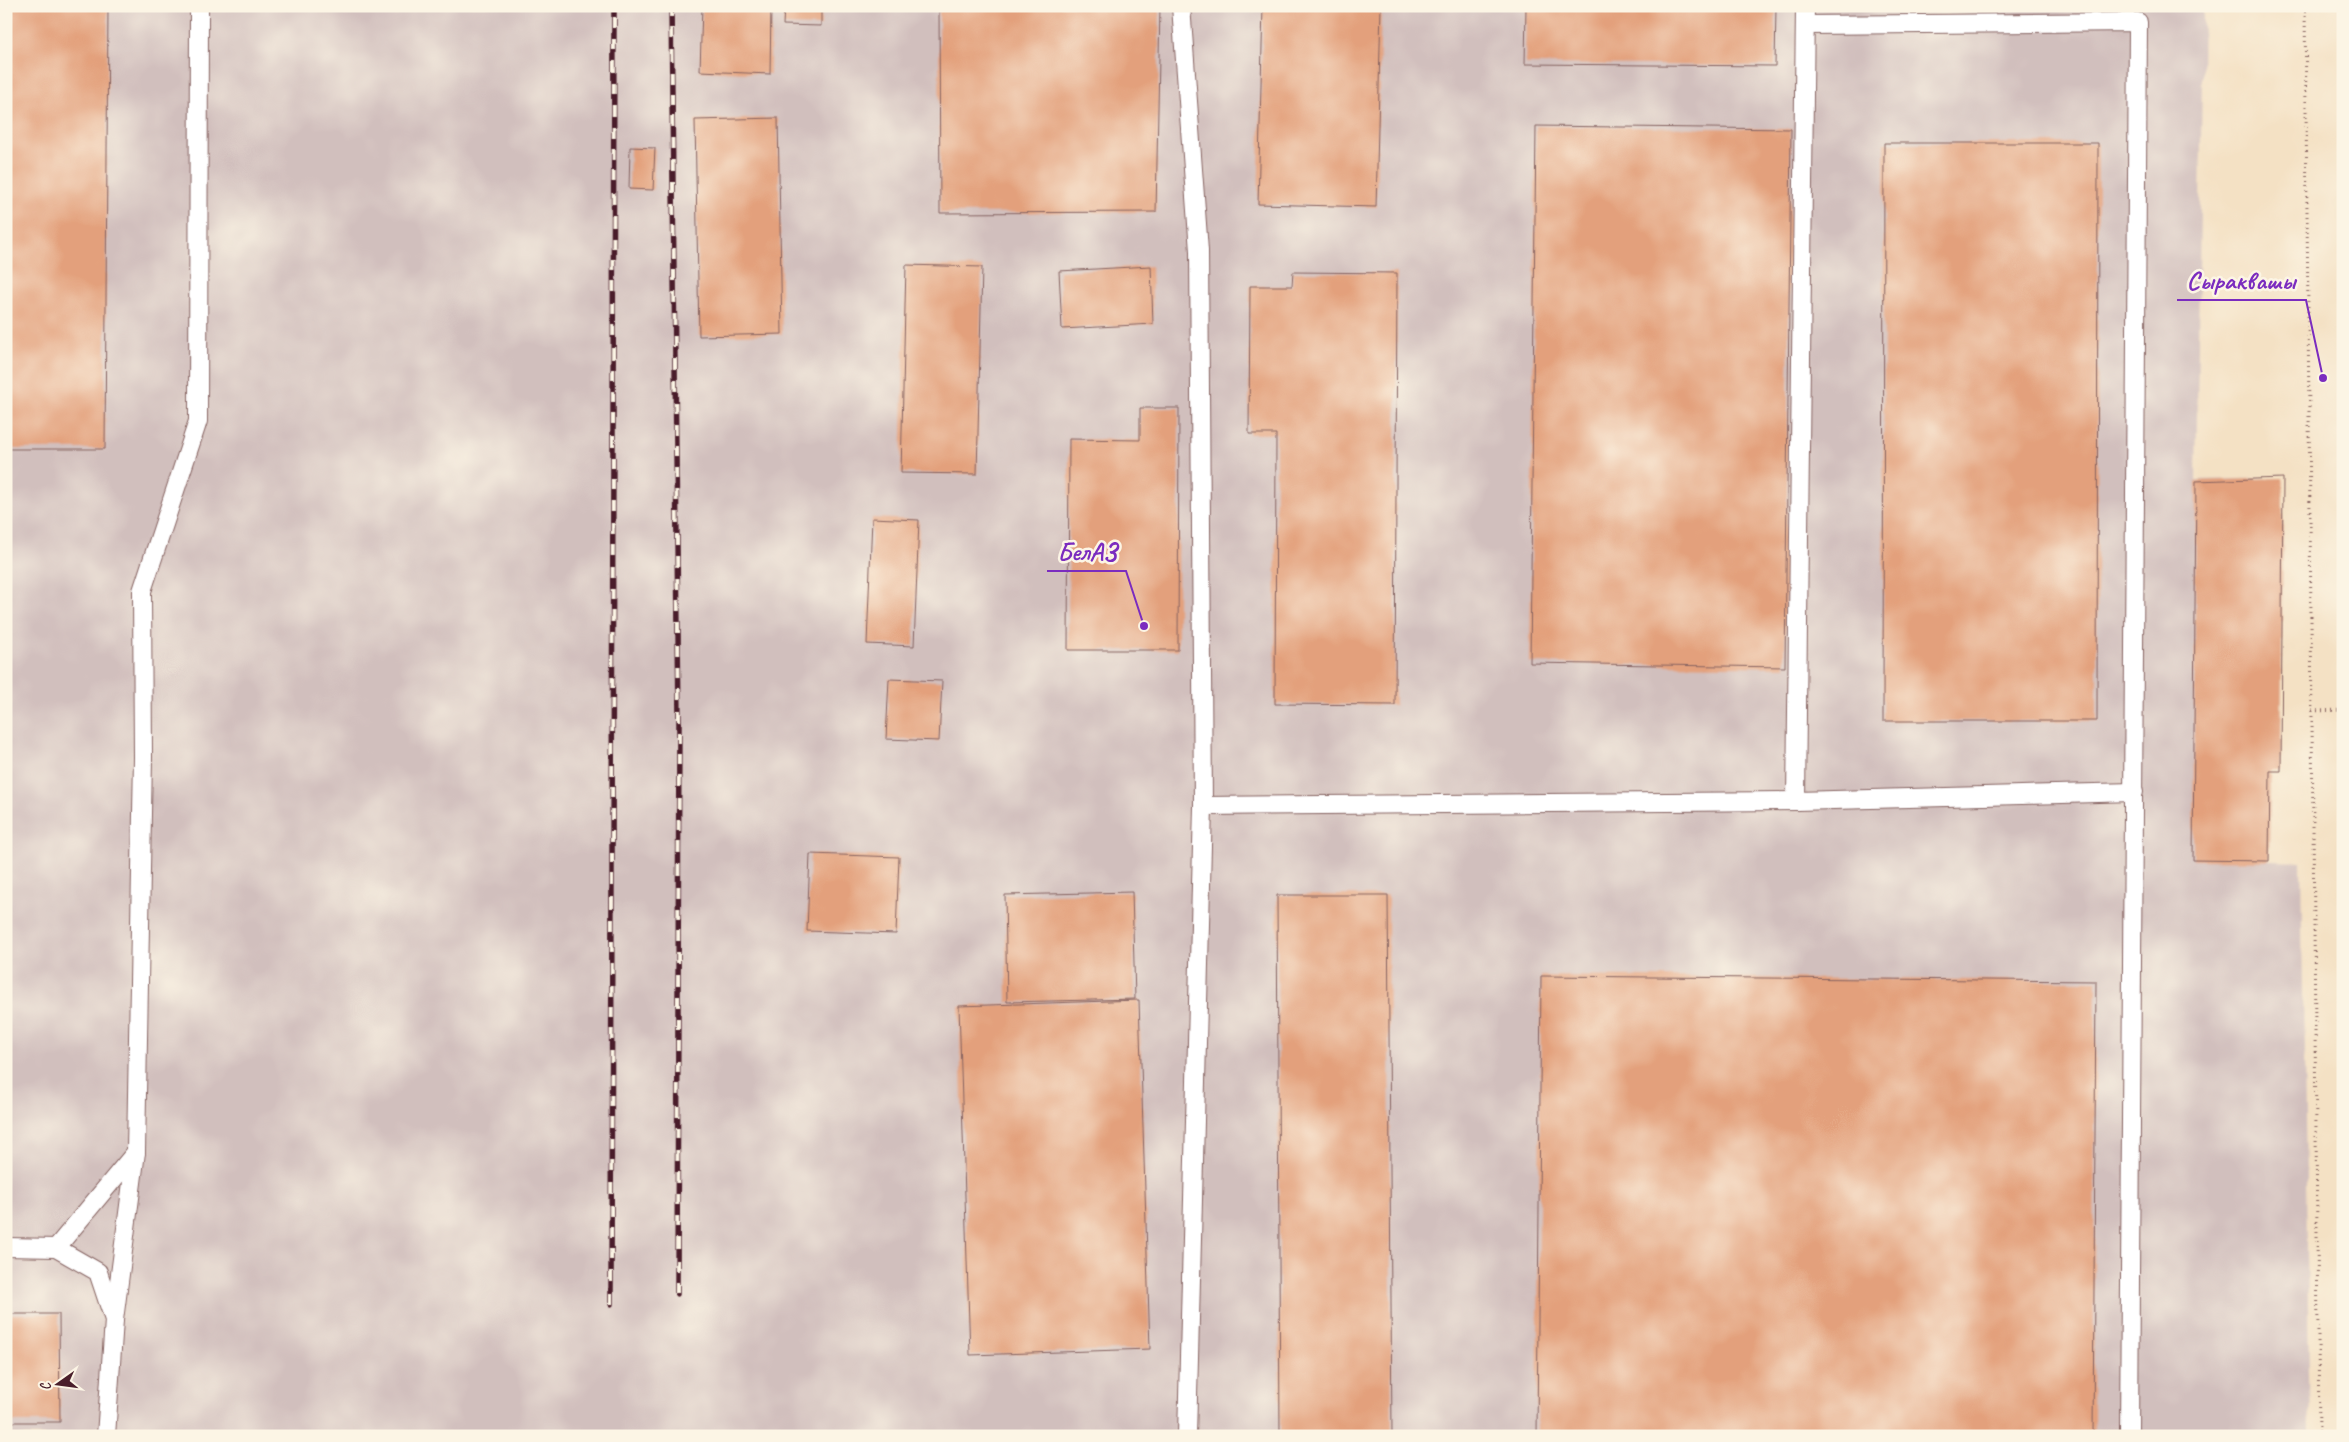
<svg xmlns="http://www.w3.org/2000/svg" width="2349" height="1442" font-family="Caveat,sans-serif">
<rect width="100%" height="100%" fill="#fcf5e5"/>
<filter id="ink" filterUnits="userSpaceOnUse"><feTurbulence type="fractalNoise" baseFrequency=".02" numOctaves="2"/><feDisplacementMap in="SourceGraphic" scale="10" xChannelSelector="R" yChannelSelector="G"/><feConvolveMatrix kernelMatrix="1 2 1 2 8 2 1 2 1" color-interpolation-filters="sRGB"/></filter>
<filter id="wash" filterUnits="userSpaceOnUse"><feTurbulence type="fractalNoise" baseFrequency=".0096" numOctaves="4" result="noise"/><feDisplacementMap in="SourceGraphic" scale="20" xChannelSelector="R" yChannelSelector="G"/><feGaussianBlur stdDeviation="1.12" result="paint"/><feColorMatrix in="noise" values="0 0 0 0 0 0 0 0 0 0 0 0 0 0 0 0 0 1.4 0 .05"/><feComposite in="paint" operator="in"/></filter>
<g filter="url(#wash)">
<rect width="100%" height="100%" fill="#f4e1c4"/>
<polygon fill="#d1bfbd" points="6,6 2203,6 2196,480 2283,478 2281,771 2270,771 2269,861 2301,862 2310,1436 6,1436"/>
<g id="blocks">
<g fill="#e3a07c">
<polygon points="6,6 108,6 105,449 6,449"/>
<polygon points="702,6 771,6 770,74 700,71"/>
<polygon points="784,6 821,6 821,26 783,25"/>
<polygon points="939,6 1160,6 1156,212 940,213"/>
<polygon points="1263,6 1381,6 1376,207 1258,204"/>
<polygon points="1526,6 1776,6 1775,66 1525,64"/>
<polygon points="778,118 782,334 699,336 695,120"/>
<polygon points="1536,126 1791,129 1785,667 1530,663"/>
<polygon points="1884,143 2098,143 2097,721 1883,721"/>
<polygon points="630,147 655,148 653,190 629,189"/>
<polygon points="906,265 982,267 977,474 901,473"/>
<polygon points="1151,266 1153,324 1062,329 1059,271"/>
<polygon points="1293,272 1397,273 1395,705 1275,704 1276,434 1249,434 1250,286 1292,286"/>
<polygon points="1140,408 1179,408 1178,650 1068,650 1069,439 1140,440"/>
<polygon points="2283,478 2281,771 2270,771 2269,861 2193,860 2196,481"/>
<polygon points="872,518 919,520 914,646 867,644"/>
<polygon points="889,679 942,681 939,741 886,739"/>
<polygon points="810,854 899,857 896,934 807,931"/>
<polygon points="1132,892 1135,999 1007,1002 1005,895"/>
<polygon points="1277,895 1388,895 1392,1436 1280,1436"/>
<polygon points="1541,976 2096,981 2093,1436 1537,1436"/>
<polygon points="1139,1000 1150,1349 970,1355 959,1006"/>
<polygon points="6,1314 59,1314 60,1422 6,1422"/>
</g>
</g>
</g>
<g filter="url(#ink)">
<use href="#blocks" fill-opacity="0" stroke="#866361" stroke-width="1"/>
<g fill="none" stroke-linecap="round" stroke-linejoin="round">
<g stroke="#866361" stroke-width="20">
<g id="lane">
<polyline points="1181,6 1199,251 1203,806 1187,1436"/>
<polyline points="1805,25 2138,22 2129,1436"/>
<polyline points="1796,801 1805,6"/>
<polyline points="1203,806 1796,801 2134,792"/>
<polyline points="6,1247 56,1248 98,1272 114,1320 106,1436"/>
<polyline points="56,1248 136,1152"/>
<polyline points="114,1320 136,1152 143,757 142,591 198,421 199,6"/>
</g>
</g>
<g stroke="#866361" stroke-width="3" stroke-dasharray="1 4" stroke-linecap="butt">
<polyline points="2305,6 2319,1436"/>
<polyline points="2312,711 2343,710"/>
</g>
<use href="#lane" stroke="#fff" stroke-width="18"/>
<g stroke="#4a1f2b" stroke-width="5.5">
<g id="rail">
<polyline points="671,6 679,719 677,1294"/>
<polyline points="611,1304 614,6"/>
</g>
</g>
<use href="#rail" stroke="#fcf5e5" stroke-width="4" stroke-dasharray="11" stroke-linecap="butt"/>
</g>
</g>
<path fill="none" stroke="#7b2cbf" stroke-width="2" d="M2323 378L2306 300H2177M1144 626L1126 571H1047"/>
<g fill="#7b2cbf" stroke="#fcf5e5" stroke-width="2">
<circle cx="2323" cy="378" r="5"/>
<circle cx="1144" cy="626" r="5"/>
</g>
<g font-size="26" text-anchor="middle" font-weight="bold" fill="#7b2cbf" stroke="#fcf5e5" stroke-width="5" stroke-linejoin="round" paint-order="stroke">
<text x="2241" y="289">Сыраквашы</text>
<text x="1087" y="560">БелАЗ</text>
</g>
<rect width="2349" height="1442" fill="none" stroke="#fcf5e5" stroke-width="25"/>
<g transform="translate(58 1384) rotate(256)" stroke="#fcf5e5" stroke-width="4" paint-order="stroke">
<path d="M0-4L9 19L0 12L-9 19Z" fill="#4a1f2b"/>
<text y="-8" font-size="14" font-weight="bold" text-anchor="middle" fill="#4a1f2b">С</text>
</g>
</svg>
